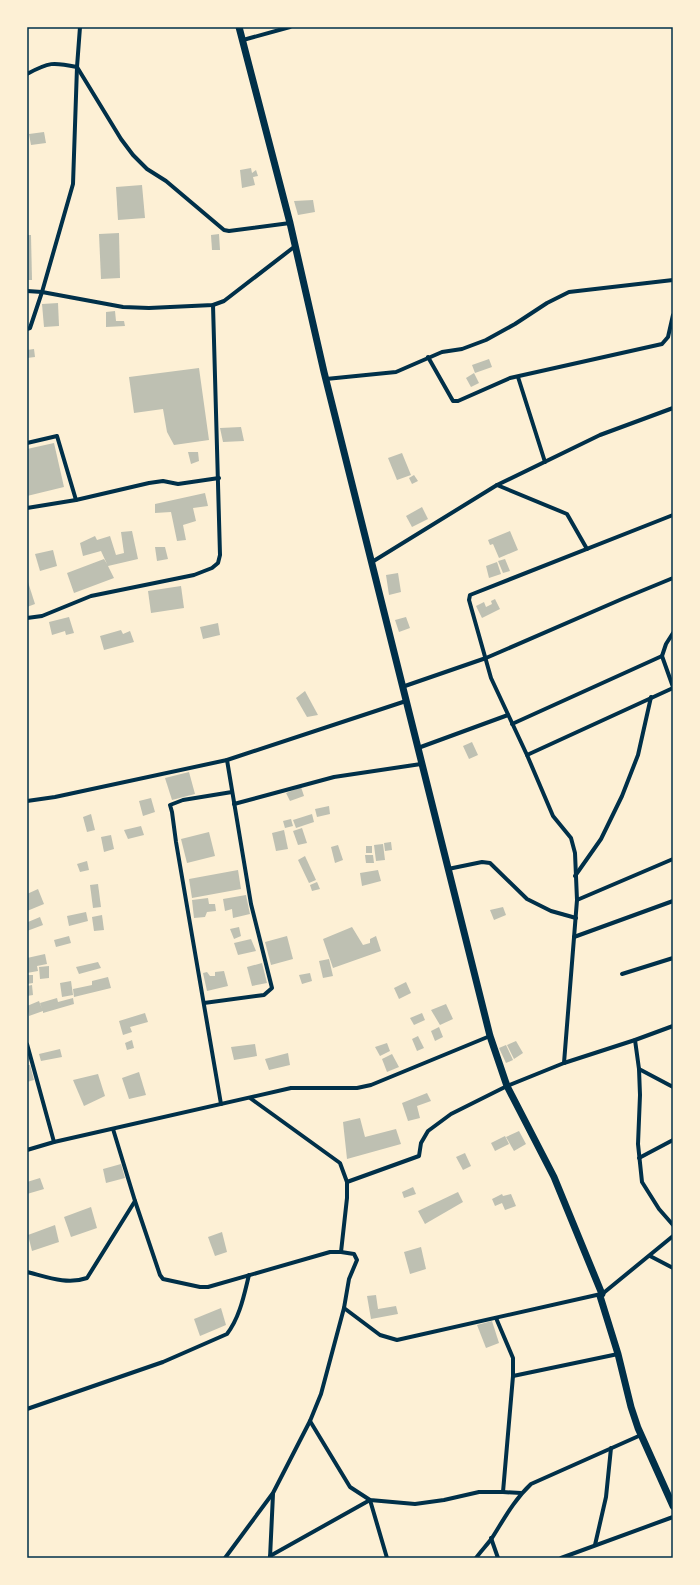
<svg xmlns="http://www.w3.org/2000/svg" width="700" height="1585" font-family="Poppins,sans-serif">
<rect width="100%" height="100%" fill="#fdf0d5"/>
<g fill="#bec0b2">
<polygon points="44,132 46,143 31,145 29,134"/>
<polygon points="251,168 252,173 256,170 258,176 253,177 255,185 242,188 240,170"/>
<polygon points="142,185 145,218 118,220 116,187"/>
<polygon points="313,200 315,212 298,215 294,201"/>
<polygon points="119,233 120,278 101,279 99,234"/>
<polygon points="219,234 220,250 212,250 211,235"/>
<polygon points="27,235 31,235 32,280 27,280"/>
<polygon points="58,303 59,326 44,327 42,304"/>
<polygon points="115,311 116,321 124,321 125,326 106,327 106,312"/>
<polygon points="34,349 35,357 27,358 27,350"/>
<polygon points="489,359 492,367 475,373 472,365"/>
<polygon points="199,368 209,440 174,445 167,432 163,409 134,413 129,377"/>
<polygon points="474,373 479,383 471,387 466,378"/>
<polygon points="241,427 244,441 223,442 220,428"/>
<polygon points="54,443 64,487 27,496 27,449"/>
<polygon points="188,452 198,452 199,461 191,464"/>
<polygon points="402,453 411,475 397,480 388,458"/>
<polygon points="414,475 418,481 412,484 409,478"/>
<polygon points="205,493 208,506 193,508 196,521 183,525 186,540 177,541 171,512 155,513 155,504"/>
<polygon points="422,507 428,519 412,527 406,516"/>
<polygon points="132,531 138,559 108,566 114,578 74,593 67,573 104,559 107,564 101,551 83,556 80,543 95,536 97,540 110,536 116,555 124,553 121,532"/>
<polygon points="510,531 518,550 499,558 493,544 490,545 488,540"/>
<polygon points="155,547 165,547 168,559 157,561"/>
<polygon points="53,550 57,566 40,571 35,554"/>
<polygon points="505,559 510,571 503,573 498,561"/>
<polygon points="497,562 501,574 489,578 486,566"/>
<polygon points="398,573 401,592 389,595 386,575"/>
<polygon points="27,579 35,604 27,607"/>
<polygon points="181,586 184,608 151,613 148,591"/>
<polygon points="495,599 500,609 482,618 476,606 484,602 486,607 492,604 491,601"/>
<polygon points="69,617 74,633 66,635 65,631 52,635 49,622"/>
<polygon points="406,617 410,628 399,632 395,620"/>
<polygon points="218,623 220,635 203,639 200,627"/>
<polygon points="121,630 123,634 130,631 134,642 104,650 100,636"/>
<polygon points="305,691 318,715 307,717 296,698"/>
<polygon points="472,742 478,755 469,759 463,746"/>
<polygon points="189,772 195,794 172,800 165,778"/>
<polygon points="301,787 304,796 290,801 286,793"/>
<polygon points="151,798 155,812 143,816 139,801"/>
<polygon points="329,806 330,814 317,817 315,809"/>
<polygon points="91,814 95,830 87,832 83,817"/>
<polygon points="312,814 314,822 296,828 293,820"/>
<polygon points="291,819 293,826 285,828 283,821"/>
<polygon points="141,826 144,835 128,839 124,830"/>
<polygon points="302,828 307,843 298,845 293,831"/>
<polygon points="284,830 288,849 276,851 272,833"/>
<polygon points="209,832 215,856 187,863 181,839"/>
<polygon points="111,835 114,849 104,852 101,837"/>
<polygon points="391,842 392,850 385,851 384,843"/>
<polygon points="383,844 385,860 376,861 374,845"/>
<polygon points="338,845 343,860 335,863 331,847"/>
<rect x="366" y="846" width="6" height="7"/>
<polygon points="365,855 373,855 374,863 366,863"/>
<polygon points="305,856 316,880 309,883 298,860"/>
<polygon points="87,861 89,870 80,872 77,864"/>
<polygon points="238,870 241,889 192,898 189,879"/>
<polygon points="378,870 381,881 362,886 360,873"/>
<polygon points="317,882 320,889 312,891 310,885"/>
<polygon points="98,884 101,907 93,908 90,885"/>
<polygon points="38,889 44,904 27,911 27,894"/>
<polygon points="246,895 250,914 233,918 232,909 225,911 223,899"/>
<polygon points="208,898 209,904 215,904 216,911 207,912 205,917 194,918 192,900"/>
<polygon points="503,907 506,915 494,920 490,910"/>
<polygon points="86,912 88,921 69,926 67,916"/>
<polygon points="102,915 104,930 94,931 92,917"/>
<polygon points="40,917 43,925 27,931 27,919 28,922"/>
<polygon points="239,927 241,936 234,939 230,929"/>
<polygon points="352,927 363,945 370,943 370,939 376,936 381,951 333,968 323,939"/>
<polygon points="69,936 71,943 56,947 54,940"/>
<polygon points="287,936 293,959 271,965 265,942"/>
<polygon points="251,939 256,951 238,955 234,943"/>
<polygon points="45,954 47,964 37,966 38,971 27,973 27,958"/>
<polygon points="329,959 333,976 323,978 319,961"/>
<polygon points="98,962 101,968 79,974 76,967"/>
<polygon points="262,963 267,983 252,986 247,967"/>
<polygon points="49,966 49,978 40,979 39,967"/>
<polygon points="224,971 228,986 207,991 203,973 207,972 210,976 215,976 215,972"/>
<polygon points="310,973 312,981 302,984 299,975"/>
<polygon points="27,975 33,975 33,983 27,984"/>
<polygon points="108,977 111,988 74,997 73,989 92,985 92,981"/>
<polygon points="71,981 73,995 62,997 60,983"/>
<polygon points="406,982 411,993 399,999 394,988"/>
<polygon points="32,985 33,995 27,996 27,986"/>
<polygon points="57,998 58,1002 73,998 74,1004 43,1013 43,1011 29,1016 27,1006 39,1001 42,1009 40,1003"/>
<polygon points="446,1004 453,1019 440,1025 431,1010"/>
<polygon points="145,1013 148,1022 130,1027 132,1032 123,1035 119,1021"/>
<polygon points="422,1013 425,1020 414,1025 410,1018"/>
<polygon points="439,1027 443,1037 435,1041 431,1031"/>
<polygon points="418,1036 424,1048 417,1051 412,1039"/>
<polygon points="132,1040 134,1048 127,1050 125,1043"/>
<polygon points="516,1041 523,1053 514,1059 507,1045"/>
<polygon points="387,1043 390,1051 380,1056 375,1047"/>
<polygon points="255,1044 257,1056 234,1060 231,1047"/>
<polygon points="506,1045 513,1060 506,1063 499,1048"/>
<polygon points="60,1049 62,1057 41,1061 39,1054"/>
<polygon points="288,1053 290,1065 269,1070 265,1059"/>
<polygon points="392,1054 399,1067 387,1072 382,1059"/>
<polygon points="27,1065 30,1065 34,1080 27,1082"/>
<polygon points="139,1072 146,1095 129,1099 122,1078"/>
<polygon points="98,1074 105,1096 84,1106 73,1080"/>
<polygon points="427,1093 431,1101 417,1106 420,1118 408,1121 402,1103"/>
<polygon points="360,1118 365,1137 396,1129 401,1144 347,1159 343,1122"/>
<polygon points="519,1131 526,1144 514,1151 506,1137"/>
<polygon points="505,1136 509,1144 495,1151 491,1143"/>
<polygon points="465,1153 471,1166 463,1170 456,1157"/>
<polygon points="121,1164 125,1178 106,1183 103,1169"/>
<polygon points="40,1178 44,1189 27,1194 27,1182"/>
<polygon points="413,1187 416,1194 404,1198 402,1192"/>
<polygon points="458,1192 463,1202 425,1224 418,1211"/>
<polygon points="502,1194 503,1196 511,1194 516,1206 505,1210 502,1203 495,1206 492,1199"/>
<polygon points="91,1207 97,1228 71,1237 64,1217"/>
<polygon points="55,1225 59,1242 32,1251 28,1235"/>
<polygon points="222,1232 227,1252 215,1256 208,1237"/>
<polygon points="421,1247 426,1269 410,1274 404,1252"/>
<polygon points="376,1295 378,1309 396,1306 398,1314 371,1319 367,1296"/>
<polygon points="221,1308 226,1325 200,1336 194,1319"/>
<polygon points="492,1321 499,1343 486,1348 477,1325"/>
</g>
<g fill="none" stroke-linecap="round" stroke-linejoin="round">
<g stroke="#003049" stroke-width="4">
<polyline points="243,40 290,27"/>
<path d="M27,74C49,62 53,62 77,67L121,139L133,155L147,169L166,181L224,230L229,231L290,223"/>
<polyline points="27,291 42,292 123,307 149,308 213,305 224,301 294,247"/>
<polyline points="27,329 30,328 42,292 73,184 77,67 80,27"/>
<polyline points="428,357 453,401 458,401 510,378 662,344 668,337 673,315"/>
<polyline points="518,377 545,462"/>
<polyline points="326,379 396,372 442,352 462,349 486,340 515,324 547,303 569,292 673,280"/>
<polyline points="27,443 57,436 76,500"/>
<polyline points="497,485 567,514 587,549"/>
<polyline points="27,508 76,500 149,483 163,481 178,484 219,478"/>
<polyline points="372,562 497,485 600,435 673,408"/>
<polyline points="27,618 42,616 91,596 194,575 212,568 218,563 220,555 213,305"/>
<polyline points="673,633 666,644 662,656 673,687"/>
<polyline points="402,687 486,658 622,599 673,578"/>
<polyline points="512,724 662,656"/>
<polyline points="418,748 508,715"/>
<polyline points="527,755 673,688"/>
<polyline points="27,801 55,797 227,760 406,701"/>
<polyline points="234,804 334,777 421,764"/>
<polyline points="448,869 482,862 490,863 527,899 551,911 576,918"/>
<polyline points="575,876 601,839 622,796 638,755 651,697"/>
<polyline points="577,900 673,859"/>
<polyline points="574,937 673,901"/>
<polyline points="622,974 673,958"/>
<polyline points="204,1003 264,995 272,988 251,904 227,760"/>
<polyline points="635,1040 639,1069 640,1095 638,1144 642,1182 659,1209 673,1225"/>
<polyline points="27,1044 54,1142"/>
<polyline points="564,1063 577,900 575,853 571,838 553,816 527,755 491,678 469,600 470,595 673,515"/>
<polyline points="639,1069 673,1087"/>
<polyline points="250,1098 340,1163 347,1182 347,1198 341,1252"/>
<polyline points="221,1104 176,842 172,812 170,805 183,800 232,792"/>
<polyline points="113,1129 135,1201 160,1275 163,1279 200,1287 208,1287 330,1252 341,1252 354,1254 357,1260 349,1279 344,1308 321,1394 310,1421 273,1493 225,1558"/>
<polyline points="27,1150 54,1142 291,1088 357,1088 371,1085 490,1036"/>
<polyline points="639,1158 673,1140"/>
<polyline points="347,1182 419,1156 421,1143 428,1131 451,1114 507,1086 564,1063 635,1040 673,1026"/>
<polyline points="650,1256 673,1268"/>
<path d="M27,1272C47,1277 67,1285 87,1278L135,1201"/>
<polyline points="601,1295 673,1236"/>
<polyline points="344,1308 380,1335 397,1340 601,1294"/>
<polyline points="496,1318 513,1358 513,1376 503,1492"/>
<polyline points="513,1376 618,1354"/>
<path d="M27,1409L163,1362L227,1334C240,1317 244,1295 249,1275"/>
<polyline points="310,1421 350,1487 370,1500 415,1504 444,1500 479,1492 503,1492 521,1493"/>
<polyline points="491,1538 498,1558"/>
<polyline points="595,1545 606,1497 611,1448"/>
<polyline points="270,1556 370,1500 387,1558"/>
<polyline points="270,1558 273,1494"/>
<path d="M476,1558C481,1551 487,1545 492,1538C504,1519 514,1500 531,1484L641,1435"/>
<polyline points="561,1558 673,1517"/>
</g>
<polyline stroke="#003049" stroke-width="7" points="239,27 290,223 324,372 490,1036 507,1086 554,1177 602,1294 600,1296 618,1354 631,1407 638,1428 673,1506"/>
</g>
<rect width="700" height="1585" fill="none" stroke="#fdf0d5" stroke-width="56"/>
<rect x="28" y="28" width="644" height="1529" fill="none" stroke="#003049" stroke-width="1.5"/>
</svg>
